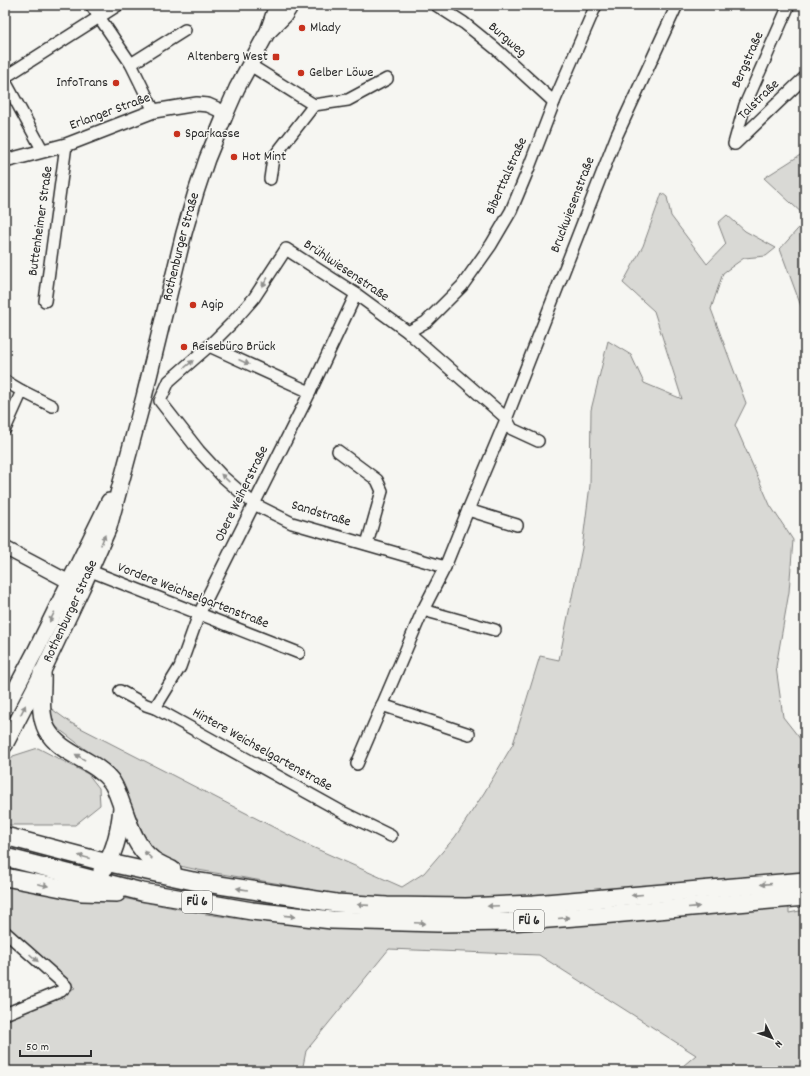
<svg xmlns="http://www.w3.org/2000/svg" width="810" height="1076" font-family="Dekko,sans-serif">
<rect width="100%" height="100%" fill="#f6f6f2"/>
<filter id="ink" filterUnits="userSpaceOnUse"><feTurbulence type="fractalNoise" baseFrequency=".025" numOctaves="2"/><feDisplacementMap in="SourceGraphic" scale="8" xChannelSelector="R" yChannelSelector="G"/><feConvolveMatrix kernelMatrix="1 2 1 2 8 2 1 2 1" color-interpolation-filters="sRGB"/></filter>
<g filter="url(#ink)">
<g fill="#d9d9d5" stroke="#828280">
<polygon points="805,152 805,216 764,178"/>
<polygon points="662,193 667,197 671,216 707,264 726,244 718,223 727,215 745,231 776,248 766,256 744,258 723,273 711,309 746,403 735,425 770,505 793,540 789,592 776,667 783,717 805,745 805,874 476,901 343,897 304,888 198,870 180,866 159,857 143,833 119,775 55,726 49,707 71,723 310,846 402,887 424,873 455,837 484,793 513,744 540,656 559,660 582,548 590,485 591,410 608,341 631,355 644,383 682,399 654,311 623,283 643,246"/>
<polygon points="805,221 805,317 780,249"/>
<polygon points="38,748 88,774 99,788 100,805 75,825 5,825 5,768 13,756"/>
<polygon points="106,871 507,917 296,911 110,879"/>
<polygon points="5,881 122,898 206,914 247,920 793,905 789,907 789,913 805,910 805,1071 677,1071 696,1055 539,955 389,949 306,1051 302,1071 5,1071 5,1019 75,988 5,927"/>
</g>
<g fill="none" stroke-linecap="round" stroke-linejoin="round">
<g stroke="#2b2b2b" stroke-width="14">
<g id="minor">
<polyline points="91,5 131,64 154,111"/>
<polyline points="436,5 464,23 495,48 554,102"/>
<polyline points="131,64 185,30"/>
<polyline points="250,65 314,105 348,100 387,79"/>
<polyline points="5,77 118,5"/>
<polyline points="5,81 43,151"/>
<polyline points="734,144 745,105 789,5"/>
<polyline points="735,144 805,77"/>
<polyline points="270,179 273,158 314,105"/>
<polyline points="45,301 66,145"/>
<polyline points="408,332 426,322 462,286 491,245 511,211 526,175 554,102 596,5"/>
<polyline points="209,346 310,392"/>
<polyline points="5,381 22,391 5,429"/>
<polyline points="22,391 52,406"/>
<polyline points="338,451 377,480 382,491 367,544"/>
<polyline points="468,510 517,525"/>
<polyline points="445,567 292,523 254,504 222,476 199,451 160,401 169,381 209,346 232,323 254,298 286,249 356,294 408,332 506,418 512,429 538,441"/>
<polyline points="83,568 299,653"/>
<polyline points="423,610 495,630"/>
<polyline points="120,691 146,705 155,708 344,813 391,836"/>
<polyline points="382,705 469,734"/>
<polyline points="155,708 180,667 199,614 310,392 356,294"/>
<polyline points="357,764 423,610 445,567 468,510 505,422 617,135 677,5"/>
<polyline points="5,932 66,986 61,991 5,1014"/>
</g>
</g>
<g stroke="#2b2b2b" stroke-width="16">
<g id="tertiary">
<polyline points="5,161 66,145 154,111 197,104 208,105 226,113"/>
<polyline points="5,548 77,586"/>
</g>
</g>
<g stroke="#2b2b2b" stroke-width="18">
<g id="secondary">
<polyline points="269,31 284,16 291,5"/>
<polyline points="5,709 35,652 109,501"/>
<path id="s1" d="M5,745L42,673L82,588L109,527L144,397L184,233L196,192L207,159L226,113L237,88L268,31L277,5"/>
</g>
</g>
<g stroke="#2b2b2b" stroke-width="20">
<g id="primary">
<path d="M42,673C43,692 38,712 47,730C61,755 94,759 111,781C117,789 119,799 123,808C129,826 137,849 153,860C158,864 166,867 172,870"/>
<polyline points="5,836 96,860 193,881 336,903 387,906 466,907 534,904 805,881"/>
<polyline points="5,857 142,892 252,911 332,920 438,923 510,922 601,915 805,897"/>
<path d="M102,871C115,854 120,829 122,808"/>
<polyline points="5,877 82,892 117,893"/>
</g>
</g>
<use href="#minor" stroke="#f6f6f2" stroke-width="11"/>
<use href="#tertiary" stroke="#f6f6f2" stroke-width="13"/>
<use href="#secondary" stroke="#f6f6f2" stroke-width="15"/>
<use href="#primary" stroke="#f6f6f2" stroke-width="17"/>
</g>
<defs><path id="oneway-solid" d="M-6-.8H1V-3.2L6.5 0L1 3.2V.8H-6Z"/></defs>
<g fill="#90908e">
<use href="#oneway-solid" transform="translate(265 282) rotate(123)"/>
<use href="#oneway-solid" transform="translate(244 362) rotate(24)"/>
<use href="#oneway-solid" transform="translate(189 364) rotate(-41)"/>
<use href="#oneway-solid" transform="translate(225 478) rotate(-137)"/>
<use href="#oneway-solid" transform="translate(103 540) rotate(-68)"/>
<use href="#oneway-solid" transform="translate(52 617) rotate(117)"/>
<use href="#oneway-solid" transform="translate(23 710) rotate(-63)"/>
<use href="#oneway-solid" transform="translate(80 757) rotate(-149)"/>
<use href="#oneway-solid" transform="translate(148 855) rotate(-135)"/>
<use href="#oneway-solid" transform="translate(84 857) rotate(-165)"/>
<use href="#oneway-solid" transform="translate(766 884) rotate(175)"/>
<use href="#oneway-solid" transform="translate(43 885) rotate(12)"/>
<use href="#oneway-solid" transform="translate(242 889) rotate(-171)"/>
<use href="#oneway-solid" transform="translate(637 895) rotate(175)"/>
<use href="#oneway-solid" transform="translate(363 905) rotate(-176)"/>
<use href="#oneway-solid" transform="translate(493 906) rotate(177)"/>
<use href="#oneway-solid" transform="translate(694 907) rotate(-5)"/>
<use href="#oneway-solid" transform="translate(290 916) rotate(6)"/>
<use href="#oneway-solid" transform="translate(564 918) rotate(-5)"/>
<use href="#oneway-solid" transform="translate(420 923) rotate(2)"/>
<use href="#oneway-solid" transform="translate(34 958) rotate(42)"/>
</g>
</g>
<g fill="#c8321e" stroke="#f6f6f2" stroke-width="1.5">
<circle cx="302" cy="28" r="4"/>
<rect x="272" y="53" width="8" height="8" rx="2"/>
<circle cx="301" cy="73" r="4"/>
<circle cx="116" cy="83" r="4"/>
<circle cx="177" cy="134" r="4"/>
<circle cx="234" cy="157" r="4"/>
<circle cx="193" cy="305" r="4"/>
<circle cx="184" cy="347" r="4"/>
</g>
<g text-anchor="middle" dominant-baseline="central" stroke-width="3" stroke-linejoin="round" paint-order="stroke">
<g fill="#f6f6f2" stroke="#686867" stroke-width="1">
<rect x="182" y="891" width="30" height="22" rx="3"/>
<rect x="514" y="910" width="30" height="22" rx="3"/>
</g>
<g font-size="13" font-weight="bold" fill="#2b2b2b">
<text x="197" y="902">FÜ 6</text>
<text x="529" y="921">FÜ 6</text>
</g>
<g font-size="14" fill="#2b2b2b" stroke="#f6f6f2" text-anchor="start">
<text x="310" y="28">Mlady</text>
<text x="268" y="57" text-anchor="end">Altenberg West</text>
<text x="309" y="73">Gelber Löwe</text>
<text x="108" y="83" text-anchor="end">InfoTrans</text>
<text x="185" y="134">Sparkasse</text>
<text x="242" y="157">Hot Mint</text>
<text x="201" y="305">Agip</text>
<text x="192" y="347">Reisebüro Brück</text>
</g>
<g font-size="14" fill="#2b2b2b" stroke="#f6f6f2">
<text transform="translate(507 40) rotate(41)">Burgweg</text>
<text transform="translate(748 60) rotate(-66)">Bergstraße</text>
<text transform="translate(759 100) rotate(-44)">Talstraße</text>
<text transform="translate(110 112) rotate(-20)">Erlanger Straße</text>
<text transform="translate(507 176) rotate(-66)">Biberttalstraße</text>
<text transform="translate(573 205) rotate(-69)">Bruckwiesenstraße</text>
<text transform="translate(41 221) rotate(-82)">Buttenheimer Straße</text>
<text stroke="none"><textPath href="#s1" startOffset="531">Rothenburger Straße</textPath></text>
<text transform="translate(346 271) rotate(34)">Brühlwiesenstraße</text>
<text transform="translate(242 494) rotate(-64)">Obere Weiherstraße</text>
<text transform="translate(321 514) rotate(17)">Sandstraße</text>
<text transform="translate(193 596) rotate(21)">Vordere Weichselgartenstraße</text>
<text stroke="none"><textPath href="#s1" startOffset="149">Rothenburger Straße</textPath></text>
<text transform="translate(262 750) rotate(29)">Hintere Weichselgartenstraße</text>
</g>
</g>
<rect width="810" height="1076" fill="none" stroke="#f6f6f2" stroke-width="20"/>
<rect x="10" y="10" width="790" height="1056" fill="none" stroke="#2b2b2b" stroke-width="1.5" filter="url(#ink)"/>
<g transform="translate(772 1038) rotate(132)" stroke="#f6f6f2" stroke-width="3" paint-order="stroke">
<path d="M0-3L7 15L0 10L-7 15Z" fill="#2b2b2b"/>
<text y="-6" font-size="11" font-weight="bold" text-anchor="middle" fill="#2b2b2b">N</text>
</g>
<path d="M20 1050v6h71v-6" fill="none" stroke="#2b2b2b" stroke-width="2"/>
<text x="26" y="1050" font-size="12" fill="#2b2b2b" stroke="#f6f6f2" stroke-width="3" paint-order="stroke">50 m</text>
</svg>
